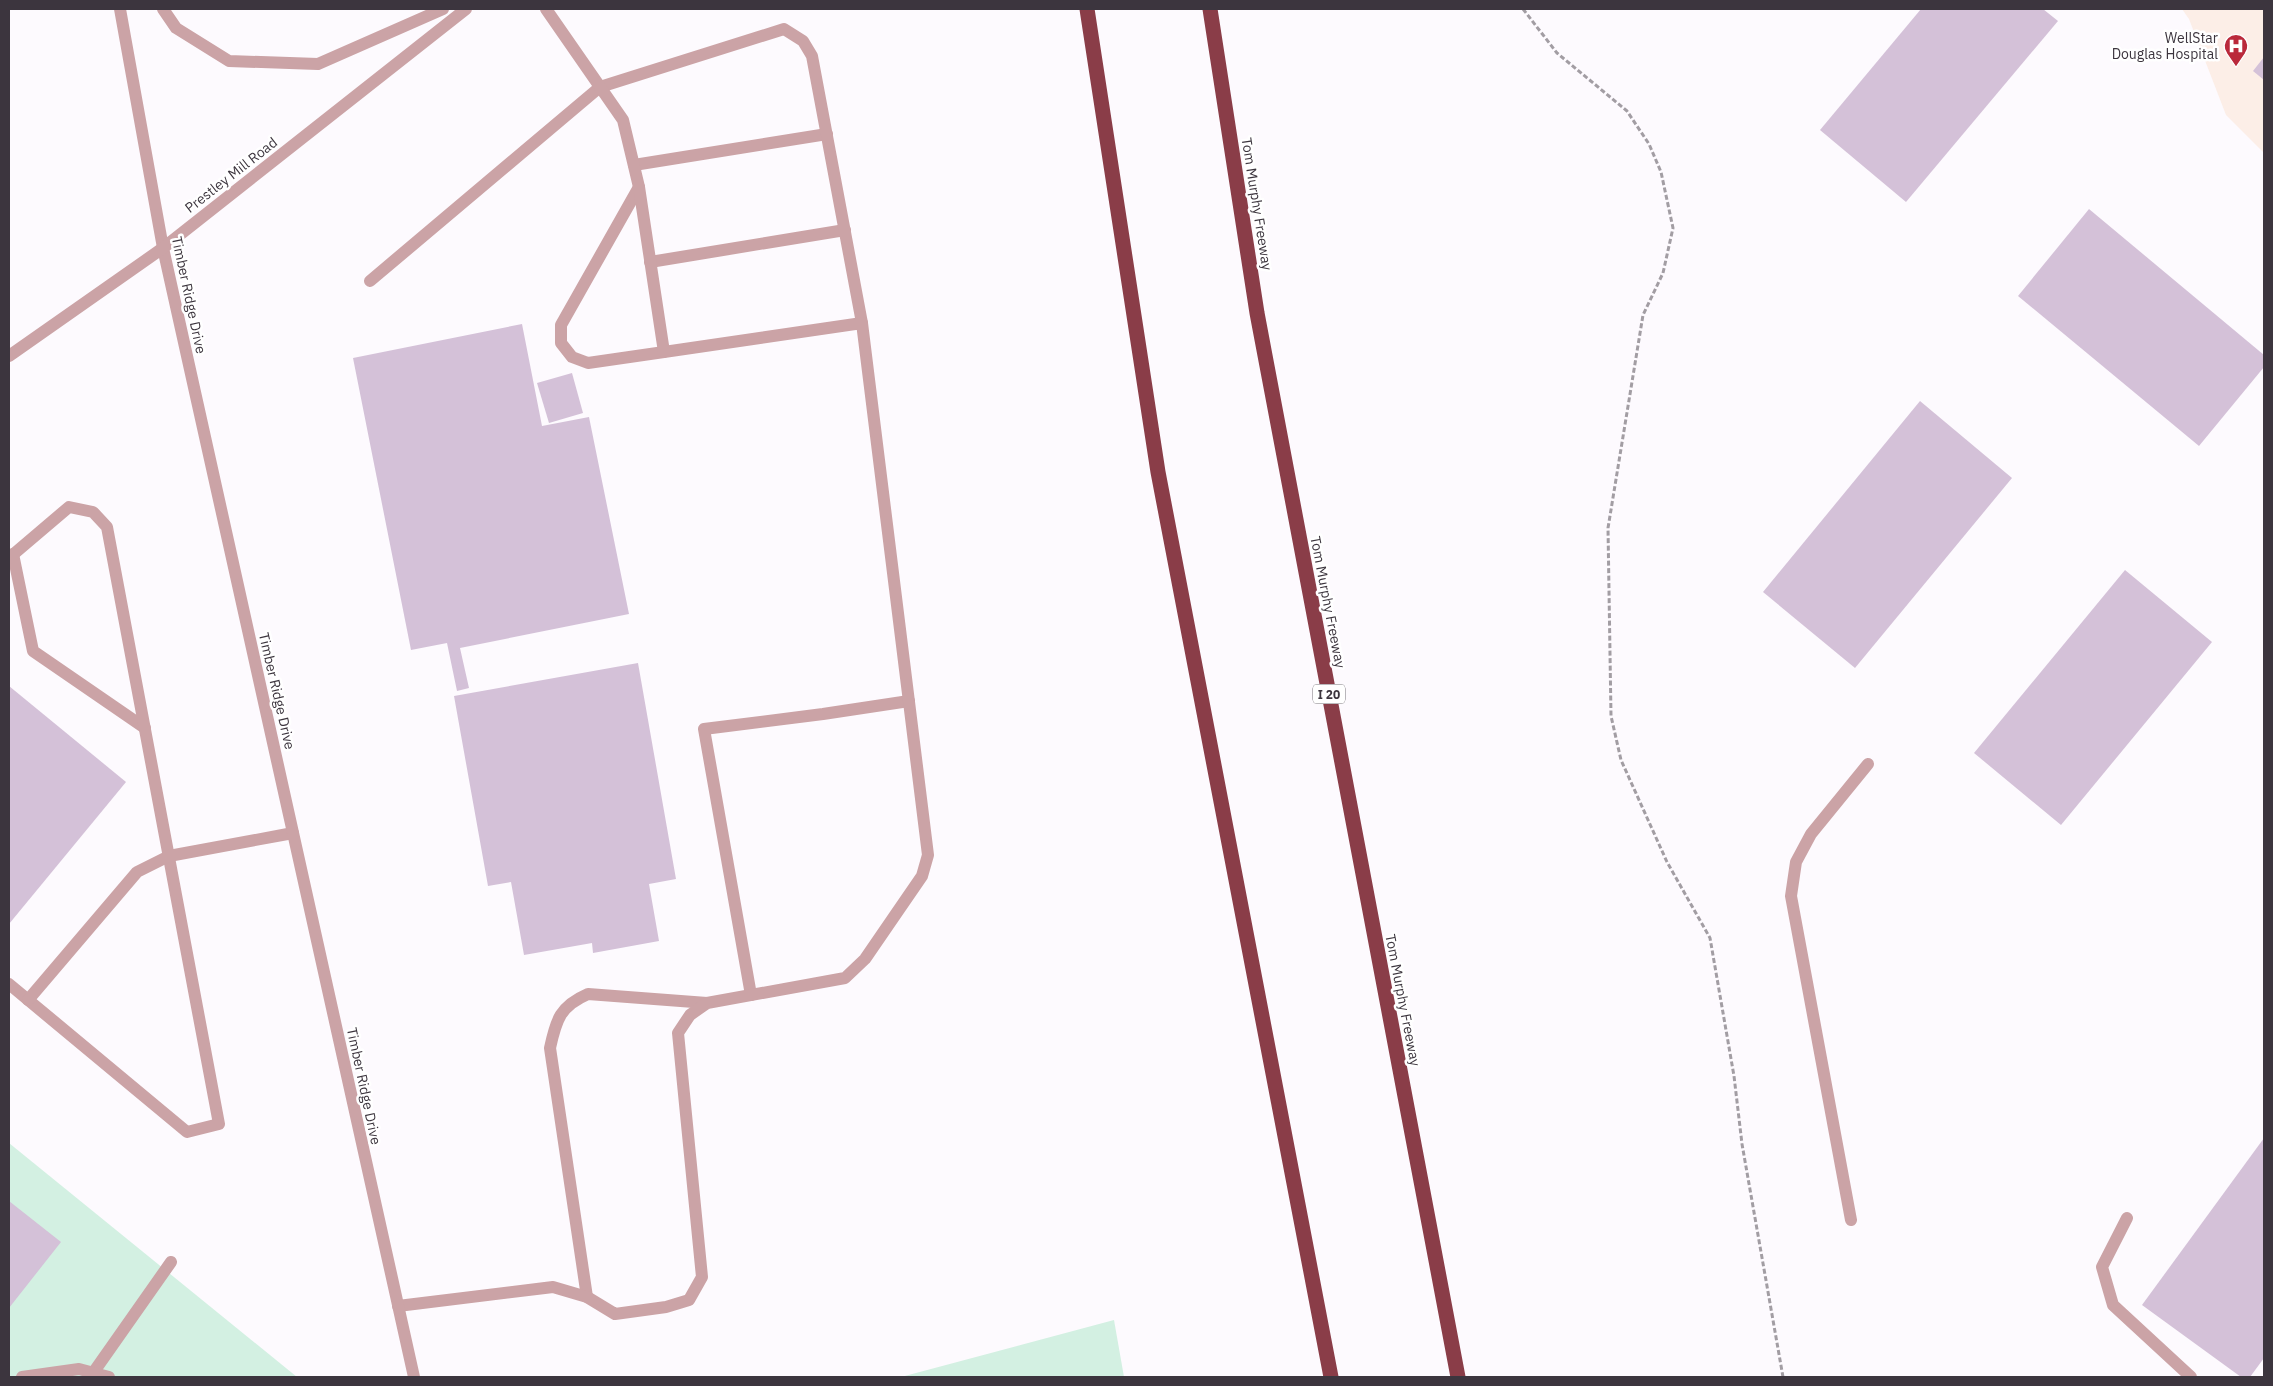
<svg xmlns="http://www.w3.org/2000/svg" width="2273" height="1386" font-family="'IBM Plex Sans',sans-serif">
<rect width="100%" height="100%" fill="#fdfafe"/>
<polygon fill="#fceee7" points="2182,9 2264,9 2264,153 2226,115 2189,19"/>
<g fill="#d3f0e2">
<polygon points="9,1143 297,1377 9,1377"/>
<polygon points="1114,1320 1124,1377 901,1377"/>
</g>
<g fill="#d4c1d8">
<polygon points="1921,9 2043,9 2058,21 1906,202 1820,130"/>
<polygon points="2264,57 2264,80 2253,71"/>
<polygon points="2089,209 2264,355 2264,367 2199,446 2018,296"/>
<polygon points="522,324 542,426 589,417 629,614 460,648 469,688 457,691 447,643 411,650 353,358"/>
<polygon points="572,373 583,413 549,423 537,383"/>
<polygon points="1920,401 2012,478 1855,668 1763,592"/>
<polygon points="2125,570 2212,642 2061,825 1974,753"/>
<polygon points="638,663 676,879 649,884 659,941 593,953 592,943 524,955 511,882 488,886 454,696"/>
<polygon points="9,686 126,782 9,924"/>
<polygon points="2264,1138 2264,1358 2250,1377 2241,1377 2142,1305"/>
<polygon points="9,1201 61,1242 9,1308"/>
</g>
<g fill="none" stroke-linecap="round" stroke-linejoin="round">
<polyline stroke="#a29da3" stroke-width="3" stroke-dasharray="5 2.5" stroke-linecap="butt" points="1523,9 1557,53 1627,111 1649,144 1661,172 1673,228 1663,273 1643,315 1608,528 1611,716 1621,760 1667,862 1710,938 1734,1076 1742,1144 1783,1377"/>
<g stroke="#cba3a6" stroke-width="12">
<polyline points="634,165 827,134"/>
<polyline points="639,187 561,325 561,343 572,357 588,363 664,352"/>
<polyline points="650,262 845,230"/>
<polyline points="370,281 600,87 784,29 803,41 812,56 862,323"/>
<polyline points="13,554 33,651 145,728"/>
<polyline points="9,558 69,507 93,512 107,527 219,1124 187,1132 9,984"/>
<polyline points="751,995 704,729 823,714 909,701"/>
<polyline points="28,1000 137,872 169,856 293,833"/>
<polyline points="2127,1218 2102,1267 2113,1305 2191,1377"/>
<polyline points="1851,1220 1791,896 1796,862 1811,834 1868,764"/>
<path d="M587,1297L550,1048C556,1020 560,1006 588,994L707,1003"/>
<polyline points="398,1306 553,1287 587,1297 615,1314 666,1307 689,1300 702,1277 678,1033 690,1015 707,1003 845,978 865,959 900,908 922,876 928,855 862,323 664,352 639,187 623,120 546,9"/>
<polyline points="93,1373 171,1262"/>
<polyline points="22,1377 79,1369 109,1377"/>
</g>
<g stroke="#cba3a6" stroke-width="12">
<polyline points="120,9 163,248 414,1377"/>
<polyline points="163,9 176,28 229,61 318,64 443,9"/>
</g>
<polyline stroke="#cba3a6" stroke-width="12" points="9,356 163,248 466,9"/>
<g stroke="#8a3d48" stroke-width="15">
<polyline points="1087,9 1158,472 1331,1377"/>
<polyline points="1210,9 1257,313 1458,1377"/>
</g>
</g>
<defs>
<g id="hospital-pin" transform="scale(1.25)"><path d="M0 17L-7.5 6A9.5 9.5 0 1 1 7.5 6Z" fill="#ba293b" stroke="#fff"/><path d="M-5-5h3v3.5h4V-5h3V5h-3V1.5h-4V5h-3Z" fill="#fff"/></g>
</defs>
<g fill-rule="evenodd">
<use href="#hospital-pin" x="2236" y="46"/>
</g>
<g text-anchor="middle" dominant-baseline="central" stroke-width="5" stroke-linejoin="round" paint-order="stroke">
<rect fill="#fff" stroke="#767278" stroke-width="1" x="1313" y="684.5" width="32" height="19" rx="4"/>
<g font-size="12" font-weight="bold" fill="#3c353e">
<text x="1329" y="694">I 20</text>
</g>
<g font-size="14" fill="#3c353e" stroke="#fff" text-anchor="end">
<text x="2218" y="38">WellStar<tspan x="2218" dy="16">Douglas Hospital</tspan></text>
</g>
<g font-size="14" fill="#3c353e" stroke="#fff">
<text transform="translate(231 175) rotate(-38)">Prestley Mill Road</text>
<text transform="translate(1257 204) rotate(81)">Tom Murphy Freeway</text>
<text transform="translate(189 295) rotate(78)">Timber Ridge Drive</text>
<text transform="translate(1328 602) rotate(79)">Tom Murphy Freeway</text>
<text transform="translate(277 691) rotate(77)">Timber Ridge Drive</text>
<text transform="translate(1403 1000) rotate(79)">Tom Murphy Freeway</text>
<text transform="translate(364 1086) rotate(78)">Timber Ridge Drive</text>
</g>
</g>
<rect width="2273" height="1386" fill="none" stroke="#3c353e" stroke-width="20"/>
</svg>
